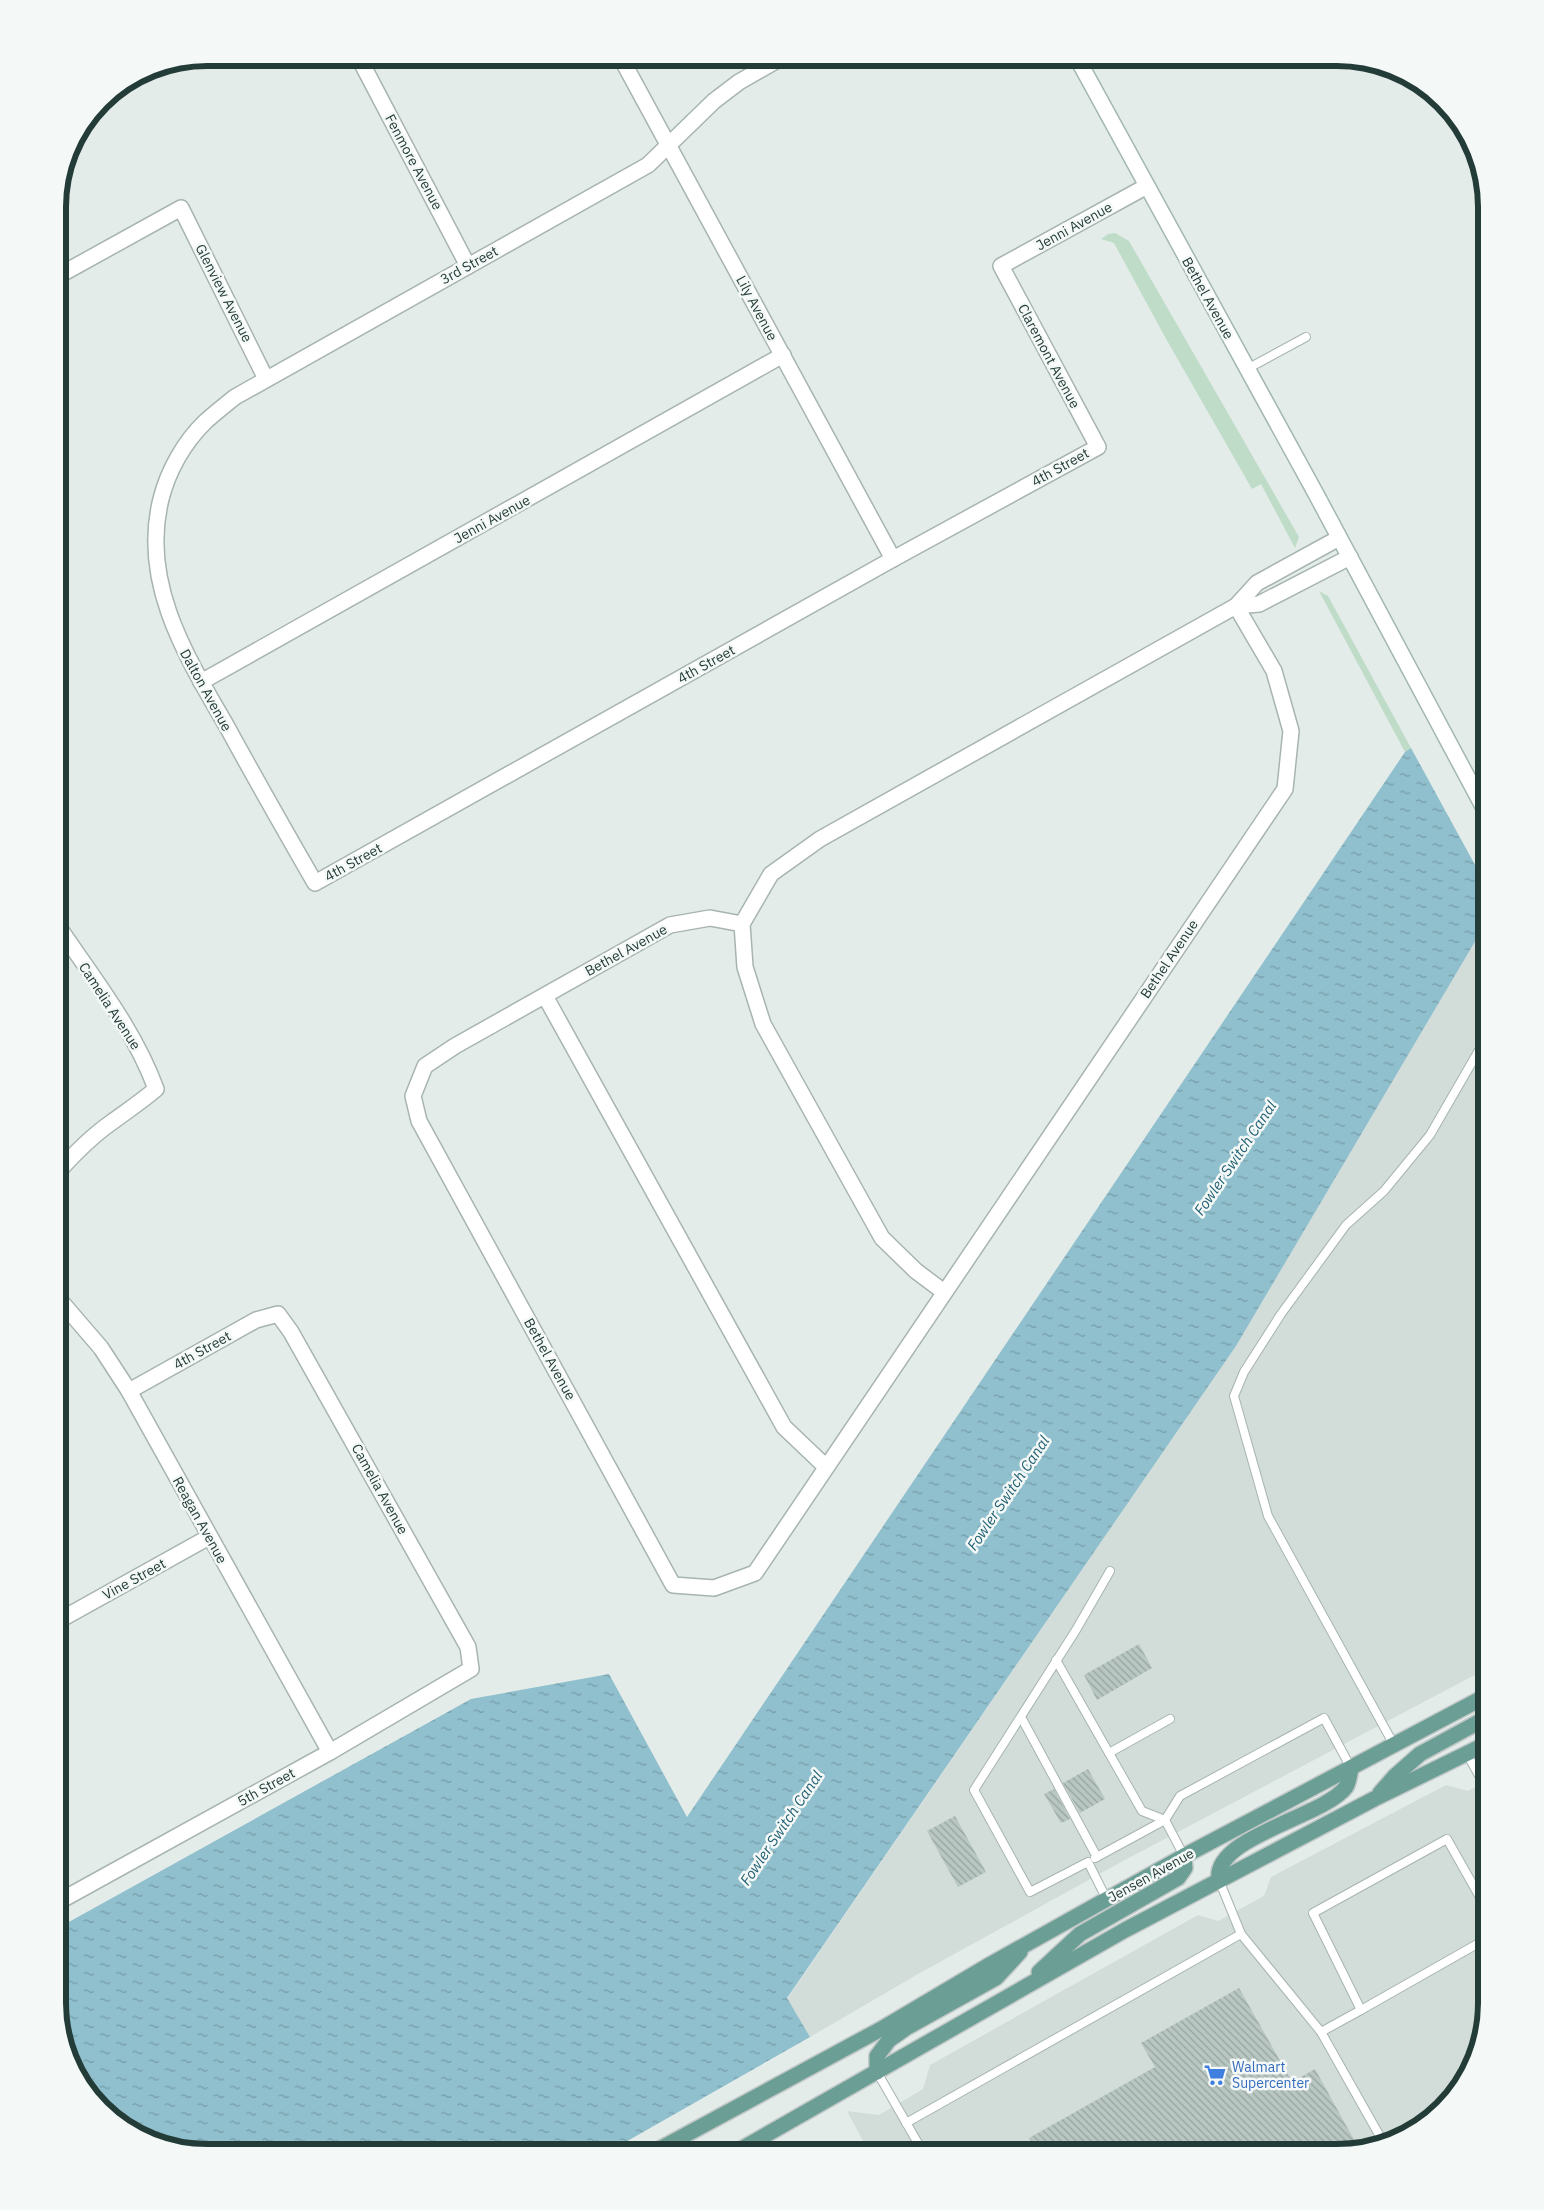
<svg xmlns="http://www.w3.org/2000/svg" width="1544" height="2210" font-family="'IBM Plex Sans',sans-serif">
<defs>
<pattern id="water-ripples" width="26" height="14" patternUnits="userSpaceOnUse" patternTransform="scale(1.25)"><rect width="26" height="14" fill="#90bfcd"/><path d="M2 4q2-2 4 0t4 0M15 11q2-2 4 0t4 0" fill="none" stroke="#759ca7"/></pattern>
<pattern id="building-back-hatch" width="6" height="6" patternUnits="userSpaceOnUse" patternTransform="scale(1.25)"><rect width="6" height="6" fill="#b9c7c2"/><path d="M-1 5l2 2M0 0l6 6M5-1l2 2" fill="none" stroke="#96a39f"/></pattern>
</defs>
<rect width="100%" height="100%" fill="#e4ece9"/>
<g fill="#d2dcd8">
<polygon points="1486,923 1486,1669 1123,1861 918,1974 810,2037 787,1999 1236,1346"/>
<polygon points="1486,1781 1486,2003 1466,2078 1412,2132 1337,2152 869,2152 847,2111 879,2115 923,2089 930,2065 1198,1915 1218,1921 1264,1896 1271,1877 1446,1785 1468,1791"/>
</g>
<g fill="#bedcc8">
<polygon points="1115,233 1129,241 1299,537 1295,548 1261,484 1252,489 1165,337 1114,243 1101,239 1108,234"/>
<polygon points="1319,591 1328,596 1411,748 1405,752"/>
</g>
<polygon fill="url(#water-ripples)" points="1411,748 1486,885 1486,923 1236,1346 787,1998 810,2037 608,2152 198,2152 132,2132 78,2078 58,2003 58,1928 471,1699 609,1674 687,1817 1405,752"/>
<g fill="url(#building-back-hatch)">
<polygon points="1139,1644 1152,1668 1097,1700 1084,1675"/>
<polygon points="1088,1769 1105,1799 1080,1813 1063,1783"/>
<polygon points="1054,1789 1070,1819 1061,1823 1044,1794"/>
<polygon points="955,1816 986,1872 958,1887 927,1831"/>
<polygon points="1239,1988 1292,2082 1315,2069 1358,2147 1337,2152 1037,2152 1029,2138 1155,2067 1141,2043"/>
</g>
<g fill="none" stroke-linecap="round" stroke-linejoin="round">
<g stroke="#a7b4b0" stroke-width="10">
<g id="lane">
<polyline points="1247,369 1306,337"/>
<polyline points="1056,1660 1142,1811 1165,1820 1180,1796 1324,1718 1351,1768"/>
<polyline points="1021,1717 1097,1857"/>
<polyline points="1394,1745 1268,1516 1234,1396 1244,1372 1281,1314 1346,1225 1384,1191 1430,1135 1486,1038"/>
<polyline points="1109,1753 1170,1719"/>
<polyline points="1467,1754 1486,1788"/>
<polyline points="1095,1858 1165,1820 1184,1856"/>
<polyline points="1219,1880 1241,1934"/>
<polyline points="1107,1900 1088,1862 1030,1892 974,1790 1076,1630 1110,1571"/>
<polyline points="1361,2010 1486,1939"/>
<polyline points="877,2072 923,2152"/>
<polyline points="906,2123 1241,1934 1321,2032"/>
<polyline points="1382,2140 1321,2032 1361,2010 1313,1913 1447,1839 1486,1908"/>
</g>
</g>
<g stroke="#a7b4b0" stroke-width="18">
<g id="street">
<polyline points="359,58 468,266"/>
<polyline points="621,58 893,559"/>
<path d="M781,58L739,82L714,101L648,165L235,397C225,405 215,413 206,421C184,442 168,471 161,499C140,582 186,656 226,725C255,778 285,831 315,883L893,559L1098,447L1001,266L1147,186"/>
<polyline points="58,276 181,208 266,379"/>
<polyline points="1236,606 1259,604 1350,557"/>
<polyline points="201,682 783,355"/>
<polyline points="742,924 710,918 670,925 455,1046 425,1066 413,1096 419,1121 673,1585 714,1588 755,1573 1285,789 1291,731 1274,671 1236,606"/>
<polyline points="545,996 784,1427 826,1467"/>
<path d="M58,1172C74,1154 92,1136 112,1122C127,1111 142,1101 156,1089C134,1029 93,978 58,926"/>
<polyline points="944,1292 916,1271 882,1238 763,1024 745,967 742,924 771,874 820,839 1236,606 1257,583 1339,538"/>
<polyline points="58,1298 101,1348 129,1391 330,1752"/>
<polyline points="58,1621 209,1537"/>
<polyline points="58,1902 330,1752 471,1669 468,1647 291,1332 278,1314 256,1320 129,1391"/>
</g>
</g>
<g stroke="#a3b7b2" stroke-width="18">
<polyline id="secondary" points="1077,58 1316,494 1486,812"/>
</g>
<g stroke="#c2c8c7" stroke-width="18">
<g id="primary">
<polyline points="1380,1793 1395,1776 1420,1754 1486,1718"/>
<path d="M1219,1880C1212,1837 1324,1817 1346,1787C1349,1782 1350,1774 1351,1768"/>
<polyline points="1039,1972 1080,1934 1178,1878 1185,1868 1184,1856"/>
<polyline points="877,2072 877,2056 889,2040 906,2028 996,1978 1020,1952"/>
<polyline points="654,2152 883,2028 991,1964 1184,1856 1486,1696"/>
<polyline points="736,2152 1125,1930 1374,1799 1486,1744"/>
</g>
</g>
<use href="#lane" stroke="#fff" stroke-width="8"/>
<use href="#street" stroke="#fff" stroke-width="15"/>
<use href="#secondary" stroke="#fff" stroke-width="15"/>
<use href="#primary" stroke="#6b9f95" stroke-width="15"/>
</g>
<defs>
<g id="supermarket-bare" transform="scale(1.725)"><path d="M-6-5.5h2.5l.6 2H6L4.5 2H-2.5L-4.4-4H-6ZM-1.5 3.2a1.3 1.3 0 1 0 .1 0ZM3 3.2a1.3 1.3 0 1 0 .1 0Z" fill="#3f7fe0" stroke="#f4f9f7" stroke-width="2.5" paint-order="stroke"/></g>
</defs>
<g fill-rule="evenodd">
<use href="#supermarket-bare" x="1215" y="2075"/>
</g>
<g text-anchor="middle" dominant-baseline="central" stroke-width="5" stroke-linejoin="round" paint-order="stroke">
<g font-size="14" fill="#243c38" stroke="#f4f9f7">
<text transform="translate(414 162) rotate(62)">Fenmore Avenue</text>
<text transform="translate(1074 226) rotate(-29)">Jenni Avenue</text>
<text transform="translate(469 265) rotate(-29)">3rd Street</text>
<text transform="translate(224 293) rotate(63)">Glenview Avenue</text>
<text transform="translate(1208 298) rotate(61)">Bethel Avenue</text>
<text transform="translate(757 308) rotate(62)">Lily Avenue</text>
<text transform="translate(1049 356) rotate(62)">Claremont Avenue</text>
<text transform="translate(1060 467) rotate(-29)">4th Street</text>
<text transform="translate(492 519) rotate(-29)">Jenni Avenue</text>
<text transform="translate(706 664) rotate(-29)">4th Street</text>
<text transform="translate(206 690) rotate(61)">Dalton Avenue</text>
<text transform="translate(353 862) rotate(-29)">4th Street</text>
<text transform="translate(626 950) rotate(-29)">Bethel Avenue</text>
<text transform="translate(1169 959) rotate(-56)">Bethel Avenue</text>
<text transform="translate(110 1006) rotate(57)">Camelia Avenue</text>
<text transform="translate(202 1350) rotate(-29)">4th Street</text>
<text transform="translate(550 1359) rotate(61)">Bethel Avenue</text>
<text transform="translate(380 1489) rotate(61)">Camelia Avenue</text>
<text transform="translate(200 1520) rotate(61)">Reagan Avenue</text>
<text transform="translate(134 1579) rotate(-29)">Vine Street</text>
<text transform="translate(266 1787) rotate(-29)">5th Street</text>
<text transform="translate(1151 1875) rotate(-29)">Jensen Avenue</text>
</g>
<g font-size="14" fill="#366cbe" stroke="#f4f9f7" text-anchor="start">
<text x="1232" y="2067">Walmart<tspan x="1232" dy="16">Supercenter</tspan></text>
</g>
<g font-size="15" font-style="italic" fill="#226074" stroke="#f4f9f7">
<text transform="translate(1235 1158) rotate(-56)">Fowler Switch Canal</text>
<text transform="translate(1008 1493) rotate(-56)">Fowler Switch Canal</text>
<text transform="translate(781 1828) rotate(-56)">Fowler Switch Canal</text>
</g>
</g>
<path d="M0 0H1544V2210H0ZM207 66H1337A141 141 0 0 1 1478 207V2003A141 141 0 0 1 1337 2144H207A141 141 0 0 1 66 2003V207A141 141 0 0 1 207 66Z" fill="#f4f9f7" fill-rule="evenodd"/>
<path fill="none" stroke="#243c38" stroke-width="6" d="M207 66H1337A141 141 0 0 1 1478 207V2003A141 141 0 0 1 1337 2144H207A141 141 0 0 1 66 2003V207A141 141 0 0 1 207 66Z"/>
</svg>
